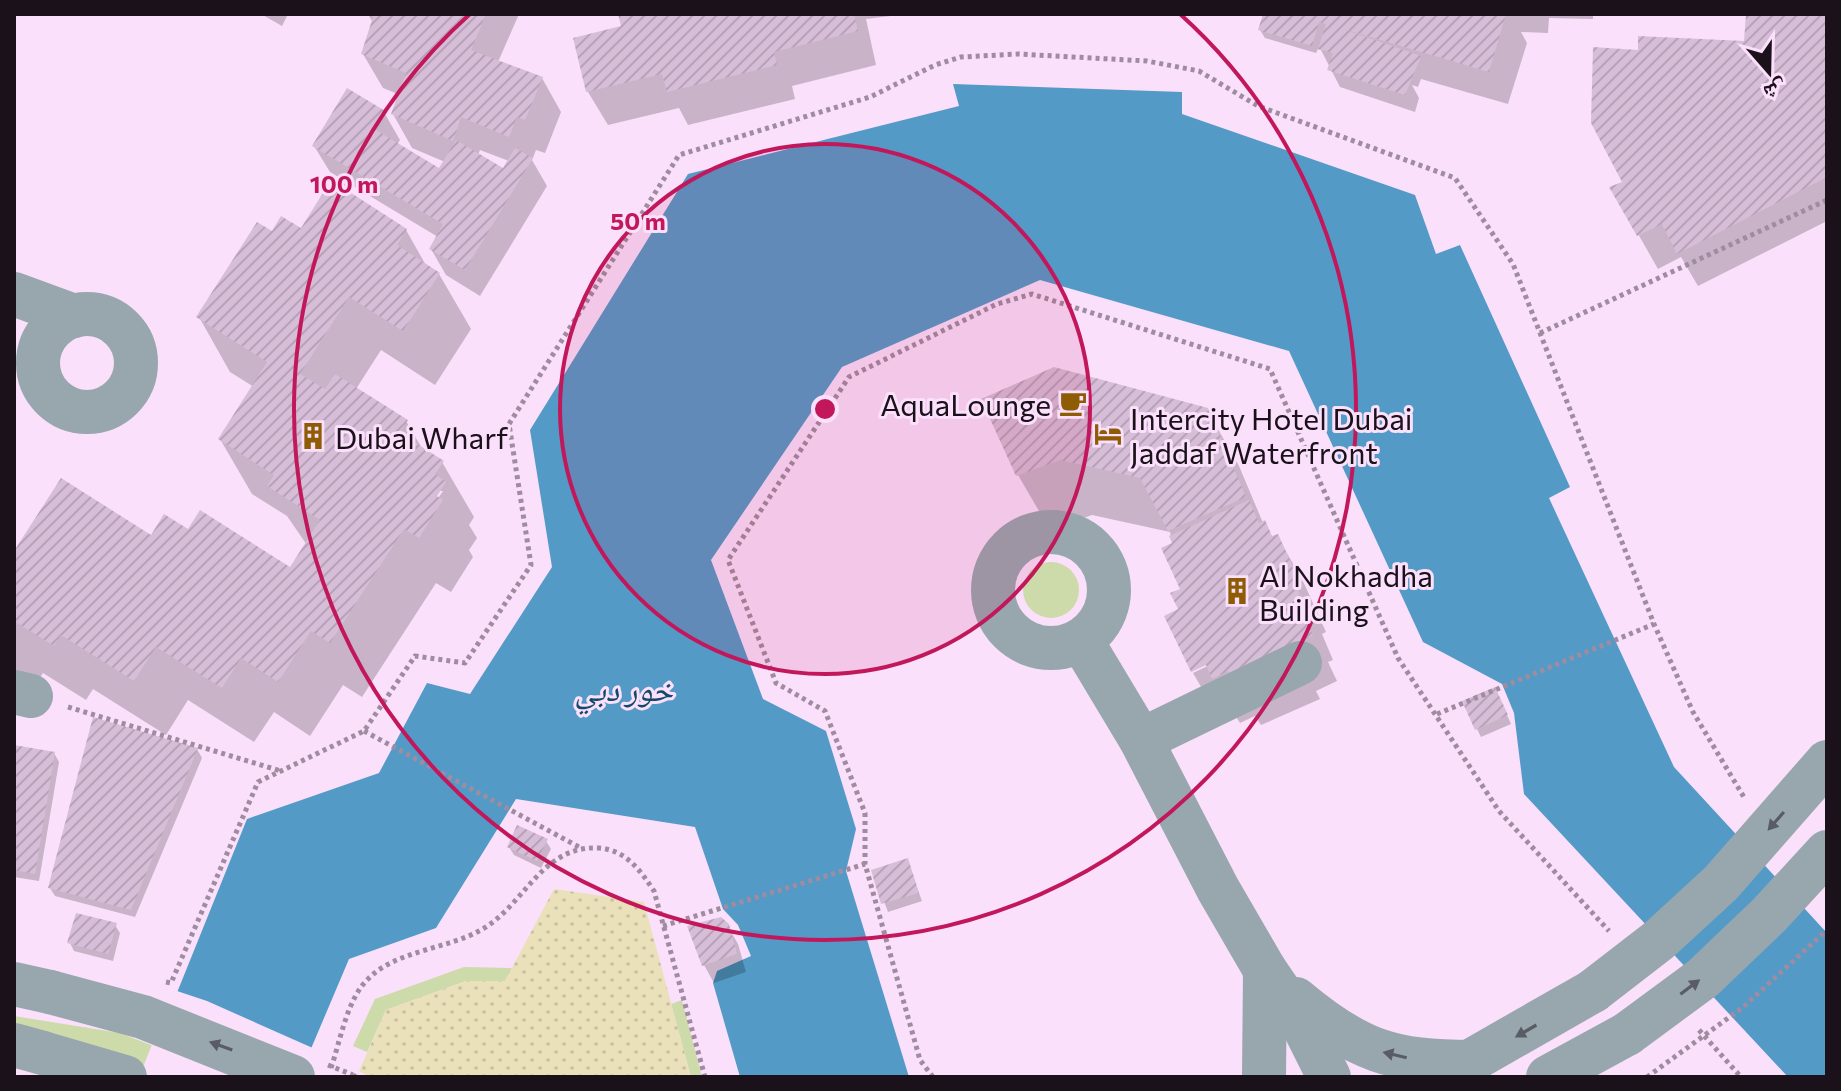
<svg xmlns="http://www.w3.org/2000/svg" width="1841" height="1091" font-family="Commissioner,'Noto Naskh Arabic',sans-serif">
<defs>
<pattern id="sand-dots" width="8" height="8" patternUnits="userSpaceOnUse" patternTransform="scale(2)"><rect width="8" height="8" fill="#eae1bb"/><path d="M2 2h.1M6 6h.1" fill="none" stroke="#c8c0a0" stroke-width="1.8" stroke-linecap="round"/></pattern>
<pattern id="building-hatch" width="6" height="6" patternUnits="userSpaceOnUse" patternTransform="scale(2)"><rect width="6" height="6" fill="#d7bed8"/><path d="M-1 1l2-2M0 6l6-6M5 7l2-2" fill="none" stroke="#b8a2b9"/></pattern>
</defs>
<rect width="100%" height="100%" fill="#fae0fb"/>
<g fill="#cddaa9">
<circle cx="1051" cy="590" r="28"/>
<polygon points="464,967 512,968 505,981 466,981 386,1010 367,1052 353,1046 375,999"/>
<polygon points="682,1000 702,1077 691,1077 671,1004"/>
<polygon points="14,1016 120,1033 192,1061 176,1077 103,1051 14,1030"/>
</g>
<polygon fill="url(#sand-dots)" points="554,889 644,902 691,1077 370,1077 359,1071 386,1010 466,981 505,981"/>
<polygon fill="#549ac7" points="953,84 1182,92 1182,114 1415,195 1436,254 1460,245 1570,487 1549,498 1674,767 1827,933 1827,1077 1788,1077 1524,794 1514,713 1502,684 1423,642 1289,351 1040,280 842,367 711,560 763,699 826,731 856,829 846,871 909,1077 740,1077 713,983 717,971 751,956 738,925 723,909 695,827 516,799 436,928 349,959 299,1077 143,1077 247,819 379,773 427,683 470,694 552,567 530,430 688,174 959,106"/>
<polygon fill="#fae0fb" points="174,990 207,1001 315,1049 304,1077 139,1077"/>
<g fill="#0003" fill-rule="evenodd">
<polygon points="261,14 288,14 282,26"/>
<path d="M368,14H519L498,62L542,78L561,112L545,153L536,150L532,160L547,186L480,296L446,275L431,249L438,237L330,172L314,146L385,114L400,140L397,145L439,171L445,162L412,148L393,114L400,95L383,88L363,54L373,23ZM480,150L509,161L503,170L478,155Z"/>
<polygon points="620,14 907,14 866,19 876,65 792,86 795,99 688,125 679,108 608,125 588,92 575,40 624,28"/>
<polygon points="1265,14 1593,14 1593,19 1549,18 1548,33 1521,32 1527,43 1508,104 1421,79 1418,87 1412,85 1419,98 1415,112 1340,87 1321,50 1318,49 1316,53 1265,38 1260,30"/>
<polygon points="1748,14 1827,14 1827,221 1698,286 1681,257 1658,269 1612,188 1625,183 1640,52 1745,43"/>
<path d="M406,230L427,267L439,274L471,329L435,385L381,350L356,389L406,421L423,450L442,462L474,517L469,525L477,538L469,550L473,557L451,592L436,583L362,697L343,685L310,736L274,712L254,742L188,700L166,735L93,689L86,700L43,673L34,687L14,675V555L188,532L290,570L307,545L287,516L252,494L220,439L254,387L230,372L199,317L272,234ZM438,491H443L433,506Z"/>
<polygon points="984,400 1207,410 1239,466 1263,523 1273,538 1277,536 1303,581 1326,632 1322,634 1333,660 1328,662 1337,681 1316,691 1320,699 1261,725 1255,716 1240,723 1232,710 1218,716 1193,673 1216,662 1214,659 1193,669 1193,672 1167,617 1181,610 1182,590 1170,532 1092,515 1050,530 1018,475"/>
<polygon points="1499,697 1511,724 1481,737 1477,729"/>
<polygon points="14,747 54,753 59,762 39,881 14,877"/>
<polygon points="197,749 202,758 135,917 55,896 50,888"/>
<polygon points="546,841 551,849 541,868 514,855 509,847"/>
<polygon points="907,861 922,901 888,912 873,871"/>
<polygon points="115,925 120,933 113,961 74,951 70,943"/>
<polygon points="727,925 738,944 746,972 714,983 704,965"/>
</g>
<g fill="url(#building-hatch)">
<polygon points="374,14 486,14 471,50 543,77 525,120 517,117 509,137 461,117 453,141 391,114 406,73 361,54"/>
<polygon points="618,14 854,14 858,31 774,52 777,65 667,92 662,74 586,92 573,38 621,26"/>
<polygon points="1263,14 1506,14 1489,72 1340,28 1421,56 1405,95 1327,70 1333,53 1318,49 1326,24 1319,22 1312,46 1258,30"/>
<polygon points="1746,14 1827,14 1827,177 1677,254 1662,224 1637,236 1609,187 1622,182 1591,123 1593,47 1638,50 1638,36 1744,41"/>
<polygon points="347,88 387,112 376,130 439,168 456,140 503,168 515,148 533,158 465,270 429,249 443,224 312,146"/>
<polygon points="331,180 407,229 397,245 440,273 403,331 349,297 300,374 325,389 335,374 408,420 400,433 444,461 435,474 446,482 437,496 443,500 419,538 404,529 330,643 311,631 278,682 241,658 222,688 156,647 134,681 61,635 54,646 14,621 14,551 61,478 151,535 164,514 188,529 200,510 290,567 320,520 267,486 274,475 218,439 267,362 196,317 257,222 272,231 281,216 301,228"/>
<polygon points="1054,367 1208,408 1246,497 1168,531 1140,478 1060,460 1016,476 981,399"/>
<polygon points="1249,500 1259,523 1265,520 1272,536 1278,534 1302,586 1297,589 1309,614 1303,616 1313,635 1233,681 1228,671 1212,679 1206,665 1191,672 1164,616 1178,609 1170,593 1180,589 1161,548 1172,543 1169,536"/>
<polygon points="1495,687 1508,715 1475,730 1462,701"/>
<polygon points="93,717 198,748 131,910 48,888"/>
<polygon points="14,745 55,752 35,874 14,870"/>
<polygon points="517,825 548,839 537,861 507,847"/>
<polygon points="908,858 919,893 881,904 871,870"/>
<polygon points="76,913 117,923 108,954 67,943"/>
<polygon points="721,917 729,924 737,954 702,966 687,926"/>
</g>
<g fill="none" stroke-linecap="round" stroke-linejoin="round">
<g stroke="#9f8ca0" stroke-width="5" stroke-dasharray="4 4" stroke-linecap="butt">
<polyline points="1540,333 1827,200"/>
<polyline points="68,707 281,771"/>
<polyline points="1437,714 1654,624"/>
<polyline points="364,731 579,847"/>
<polyline points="663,926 865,864"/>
<polyline points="166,982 171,983 258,782 364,731 415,656 465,663 531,565 509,424 679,155 870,97 935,65 961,57 1018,54 1147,61 1199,71 1258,106 1455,178 1513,264 1654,624 1693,712 1745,799"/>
<polyline points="1699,1030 1741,1077"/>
<path d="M331,1068C340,1042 347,999 368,979C395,951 446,949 479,931C525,907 540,845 599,848C626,850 640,870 654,891L705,1077"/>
<polyline points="353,1075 356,1077"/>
<polyline points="933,1077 920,1060 865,864 865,813 825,711 776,683 728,560 849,377 997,304 1032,294 1270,369 1398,658 1499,811 1609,931"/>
</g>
<g stroke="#98a7ae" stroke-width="44">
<polyline points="14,294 74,316"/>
<circle cx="87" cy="363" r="49"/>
<circle cx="1051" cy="590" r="58"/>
<polyline points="1081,640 1141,740 1218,889 1265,970 1304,1027 1329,1077"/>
<polyline points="14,692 31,696"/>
<polyline points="1141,740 1300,663"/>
<polyline points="14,984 50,992"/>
<path d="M1296,999C1358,1051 1392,1062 1472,1062"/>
<polyline points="14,1045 43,1053"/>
<polyline points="1446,1075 1593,991"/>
<polyline points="1264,1077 1265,970"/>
<polyline points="1548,1077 1627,1034"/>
</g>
<g stroke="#9f8ca0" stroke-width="5" stroke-dasharray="4 4" stroke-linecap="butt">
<polyline points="328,1065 353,1075"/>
<polyline points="1647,1077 1742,1008 1827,930"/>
</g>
<g stroke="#98a7ae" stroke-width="44">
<polyline points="1593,991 1659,940 1721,883 1827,762"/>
<polyline points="50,992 143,1017 293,1077"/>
<polyline points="1627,1034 1703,978 1769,915 1827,852"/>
<polyline points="43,1053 125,1077"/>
</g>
</g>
<defs><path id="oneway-solid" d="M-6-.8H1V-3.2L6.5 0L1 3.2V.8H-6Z" transform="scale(2)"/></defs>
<g fill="#595c64">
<use href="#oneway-solid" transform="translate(1776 821) rotate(131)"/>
<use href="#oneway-solid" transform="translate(1690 987) rotate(-37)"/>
<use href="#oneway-solid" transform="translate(1526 1031) rotate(150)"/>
<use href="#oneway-solid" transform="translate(221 1046) rotate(-160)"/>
<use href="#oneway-solid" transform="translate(1395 1055) rotate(-167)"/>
</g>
<circle cx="825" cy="409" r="265" fill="#c2185b" fill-opacity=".12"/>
<g fill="none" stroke="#c2185b" stroke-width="4">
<circle cx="825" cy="409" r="265"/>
<path d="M1180 14A531 531 0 1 1 470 14"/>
</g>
<defs>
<g id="cafe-bare" transform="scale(2.16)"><path d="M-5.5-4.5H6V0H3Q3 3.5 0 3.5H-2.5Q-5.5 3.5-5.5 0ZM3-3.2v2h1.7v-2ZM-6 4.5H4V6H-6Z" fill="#8d5c05" stroke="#fae0fb" stroke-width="2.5" paint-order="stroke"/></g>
<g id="hotel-bare" transform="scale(2.16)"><path d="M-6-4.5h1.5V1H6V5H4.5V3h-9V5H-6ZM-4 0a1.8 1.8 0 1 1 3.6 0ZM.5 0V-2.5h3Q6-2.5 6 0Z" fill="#8d5c05" stroke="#fae0fb" stroke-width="2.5" paint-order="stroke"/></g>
<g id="building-bare" transform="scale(2.16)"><path d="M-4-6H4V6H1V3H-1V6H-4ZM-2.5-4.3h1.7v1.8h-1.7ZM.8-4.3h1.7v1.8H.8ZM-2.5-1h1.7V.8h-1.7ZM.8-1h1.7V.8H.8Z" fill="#8d5c05" stroke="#fae0fb" stroke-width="2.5" paint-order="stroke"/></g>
</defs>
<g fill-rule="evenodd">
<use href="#cafe-bare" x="1073" y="403"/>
<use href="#hotel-bare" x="1108" y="434"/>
<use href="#building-bare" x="313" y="436"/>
<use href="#building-bare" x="1237" y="591"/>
</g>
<g text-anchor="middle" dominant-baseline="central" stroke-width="6" stroke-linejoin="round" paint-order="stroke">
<g font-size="30" fill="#1a111a" stroke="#fae0fb" text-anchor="start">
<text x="1051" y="403" text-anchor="end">AquaLounge</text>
<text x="1130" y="417">Intercity Hotel Dubai<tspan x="1130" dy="34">Jaddaf Waterfront</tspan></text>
<text x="335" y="436">Dubai Wharf</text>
<text x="1259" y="574">Al Nokhadha<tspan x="1259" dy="34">Building</tspan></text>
</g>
<g font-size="32" font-style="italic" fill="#124968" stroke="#fae0fb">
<text x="624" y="688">خور دبي</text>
</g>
</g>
<circle cx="825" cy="409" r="12" fill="#c2185b" stroke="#fae0fb" stroke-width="4"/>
<g font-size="24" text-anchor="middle" font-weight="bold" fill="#c2185b" stroke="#fae0fb" stroke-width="6" stroke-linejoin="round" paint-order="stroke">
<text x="344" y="193">100 m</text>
<text x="638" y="230">50 m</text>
</g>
<rect width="1841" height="1091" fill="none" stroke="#1a111a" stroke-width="32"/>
<g transform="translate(1769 72) rotate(160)" stroke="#fae0fb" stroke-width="6" paint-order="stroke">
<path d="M0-6L14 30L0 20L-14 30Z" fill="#1a111a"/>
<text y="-12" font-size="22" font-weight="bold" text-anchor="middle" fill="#1a111a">ش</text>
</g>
</svg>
